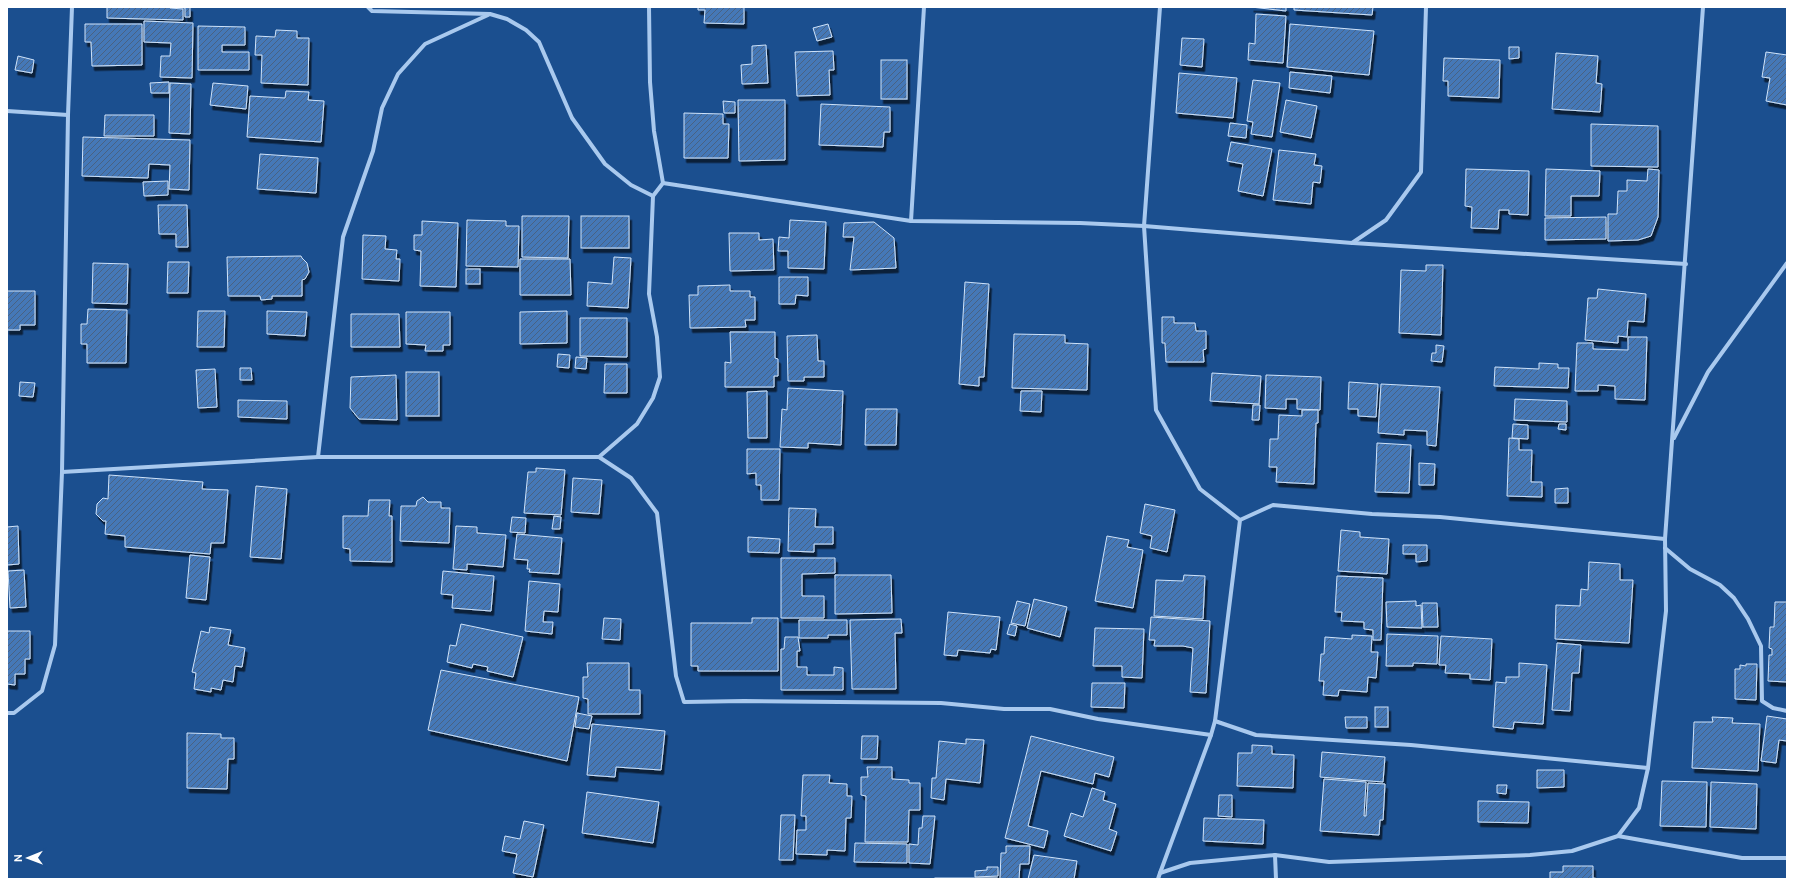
<svg xmlns="http://www.w3.org/2000/svg" width="1794" height="886" font-family="Cabin,sans-serif">
<defs>
<pattern id="building-hatch" width="6" height="6" patternUnits="userSpaceOnUse"><rect width="6" height="6" fill="#4478b7"/><path d="M-1 1l2-2M0 6l6-6M5 7l2-2" fill="none" stroke="#486282"/></pattern>
<filter id="shadow"><feDropShadow dx="2.5" dy="4.5" stdDeviation="0" flood-color="#0009"/></filter>
</defs>
<rect width="100%" height="100%" fill="#1b4f8f"/>
<g fill="url(#building-hatch)" stroke="#cfe3fa" filter="url(#shadow)">
<polygon points="107,7 170,7 170,8 183,9 183,20 107,18"/>
<polygon points="172,7 190,7 190,17 185,17 185,8"/>
<polygon points="698,7 744,7 744,24 704,23 705,10 698,10"/>
<polygon points="1251,7 1286,7 1286,11"/>
<polygon points="1294,7 1373,7 1372,15 1294,10"/>
<polygon points="1256,14 1286,16 1283,63 1248,60 1249,43 1255,44"/>
<polygon points="144,21 193,23 192,78 160,77 161,56 170,56 171,43 144,42"/>
<polygon points="85,24 142,24 142,65 92,66 91,42 85,42"/>
<polygon points="828,24 832,37 817,41 813,28"/>
<polygon points="1290,24 1374,31 1369,75 1287,67"/>
<polygon points="198,26 245,27 245,45 222,45 222,52 249,52 249,70 198,70"/>
<polygon points="276,30 297,31 297,38 309,38 308,85 261,83 262,55 255,55 256,36 275,37"/>
<polygon points="1182,38 1204,39 1202,67 1180,65"/>
<polygon points="766,45 768,83 742,84 741,65 752,64 752,46"/>
<polygon points="1509,47 1519,47 1519,58 1509,59"/>
<polygon points="833,51 834,70 829,70 830,95 797,96 795,52"/>
<polygon points="1766,52 1787,55 1787,105 1766,101 1770,78 1762,77"/>
<polygon points="1556,53 1598,56 1596,83 1602,84 1600,112 1552,109"/>
<polygon points="18,56 34,60 32,73 15,70"/>
<polygon points="1444,58 1500,60 1499,98 1448,96 1448,81 1443,81"/>
<rect x="881" y="60" width="26" height="39"/>
<polygon points="1290,72 1332,76 1330,93 1289,88"/>
<polygon points="1179,73 1237,78 1233,118 1176,113"/>
<polygon points="1253,80 1280,83 1272,137 1251,134 1253,122 1247,121"/>
<polygon points="169,82 169,93 151,93 150,83"/>
<polygon points="170,83 191,84 190,134 169,133"/>
<polygon points="213,83 248,86 246,109 210,105"/>
<polygon points="286,91 309,92 308,100 324,101 321,142 247,137 250,96 285,98"/>
<polygon points="738,100 785,100 785,160 739,161"/>
<polygon points="1286,100 1317,106 1311,138 1280,132"/>
<polygon points="723,101 735,102 735,113 724,113"/>
<polygon points="821,104 890,107 890,132 884,132 883,147 819,145"/>
<polygon points="684,113 723,114 723,124 729,124 728,158 684,158"/>
<polygon points="105,115 154,115 154,136 104,136"/>
<polygon points="1230,123 1247,125 1246,138 1228,136"/>
<polygon points="1591,124 1658,126 1658,167 1591,166"/>
<polygon points="83,137 190,140 189,190 169,189 170,165 149,164 148,178 82,176"/>
<polygon points="1231,142 1272,149 1263,196 1238,191 1243,164 1227,161"/>
<polygon points="1279,150 1316,154 1314,165 1322,166 1320,183 1313,182 1311,204 1273,200"/>
<polygon points="260,154 318,158 316,193 257,189"/>
<polygon points="1466,169 1529,171 1528,215 1509,214 1509,210 1499,210 1498,229 1471,228 1472,207 1465,206"/>
<polygon points="1546,169 1600,171 1599,196 1571,196 1571,216 1545,216"/>
<polygon points="1648,169 1659,170 1658,217 1651,236 1638,240 1608,241 1608,214 1617,214 1618,191 1627,191 1627,180 1647,181"/>
<polygon points="168,181 168,195 144,196 143,182"/>
<polygon points="158,205 187,205 188,247 176,247 176,234 159,234"/>
<polygon points="522,216 569,216 568,258 522,257"/>
<rect x="581" y="216" width="48" height="32"/>
<polygon points="1606,217 1606,239 1545,240 1545,218"/>
<polygon points="467,220 506,221 506,226 519,226 518,267 466,266"/>
<polygon points="790,220 826,222 824,269 788,268 788,251 778,251 779,237 789,238"/>
<polygon points="422,221 458,223 456,287 420,286 421,251 414,250 414,235 422,235"/>
<polygon points="874,222 894,238 896,268 850,270 854,237 843,237 844,223"/>
<polygon points="729,233 759,233 759,240 773,239 774,270 730,271"/>
<polygon points="363,235 386,236 385,249 397,250 396,259 400,259 399,281 362,279"/>
<polygon points="301,256 302,258 307,263 309,272 305,279 302,280 302,296 272,296 272,299 261,300 260,296 228,296 227,257"/>
<polygon points="614,257 631,258 628,308 587,306 588,282 612,284"/>
<polygon points="520,259 570,259 571,295 520,295"/>
<polygon points="168,262 189,262 188,293 167,293"/>
<polygon points="93,263 128,264 127,304 92,303"/>
<polygon points="1426,265 1443,265 1441,335 1399,333 1401,270 1426,271"/>
<rect x="466" y="269" width="14" height="15"/>
<polygon points="779,277 808,277 808,296 796,295 795,304 779,304"/>
<polygon points="965,282 989,284 984,377 979,377 979,386 959,384"/>
<polygon points="730,285 730,291 750,291 750,297 755,297 755,320 745,320 746,327 690,328 689,295 698,295 698,286"/>
<polygon points="1598,289 1646,294 1644,322 1628,321 1627,337 1618,336 1618,343 1585,340 1588,298 1597,298"/>
<polygon points="7,291 35,291 35,325 20,325 20,330 7,330"/>
<polygon points="88,309 127,310 126,363 87,363 87,344 81,344 81,324 87,324"/>
<polygon points="198,311 225,311 224,347 197,347"/>
<polygon points="267,311 307,312 305,336 267,334"/>
<polygon points="567,311 567,343 520,344 520,312"/>
<polygon points="406,312 450,312 450,345 443,345 443,351 425,351 426,345 406,344"/>
<polygon points="351,314 399,314 400,347 351,347"/>
<polygon points="1162,317 1174,317 1174,323 1195,323 1196,331 1206,331 1206,349 1203,350 1204,362 1166,362 1165,343 1162,343"/>
<polygon points="580,318 627,318 627,357 580,356"/>
<polygon points="730,332 775,332 775,358 778,359 778,376 774,376 774,387 725,387 725,362 731,363"/>
<polygon points="1014,334 1065,335 1065,343 1088,344 1087,390 1012,388"/>
<polygon points="817,335 818,361 824,361 824,377 804,377 804,381 788,381 787,336"/>
<polygon points="1628,337 1647,337 1645,400 1615,399 1615,386 1598,385 1598,391 1575,391 1577,343 1593,343 1593,349 1628,350"/>
<polygon points="1436,345 1444,346 1442,362 1431,361 1432,353 1436,353"/>
<polygon points="558,354 570,355 569,368 557,367"/>
<polygon points="576,357 587,358 586,369 575,368"/>
<polygon points="1539,363 1558,364 1558,368 1569,368 1568,388 1494,386 1495,367 1539,369"/>
<polygon points="605,364 627,364 627,393 604,393"/>
<polygon points="240,368 251,368 252,380 240,380"/>
<polygon points="215,369 217,407 198,408 196,370"/>
<rect x="406" y="372" width="33" height="44"/>
<polygon points="1212,373 1261,376 1259,404 1210,401"/>
<polygon points="396,375 397,420 359,419 350,408 351,377"/>
<polygon points="1266,375 1321,377 1320,410 1297,409 1297,399 1286,399 1286,409 1265,408"/>
<polygon points="20,382 35,383 33,397 19,396"/>
<polygon points="1349,382 1378,384 1376,417 1358,416 1358,409 1348,409"/>
<polygon points="1381,384 1440,387 1436,446 1427,445 1427,431 1404,430 1404,435 1378,433"/>
<polygon points="788,388 843,391 841,445 808,443 808,448 780,447 782,409 787,410"/>
<polygon points="767,391 767,438 748,438 747,392"/>
<polygon points="1021,391 1042,391 1041,412 1020,411"/>
<polygon points="1515,399 1567,401 1567,422 1514,420"/>
<polygon points="238,400 287,401 287,419 238,417"/>
<polygon points="1253,405 1260,405 1259,420 1252,420"/>
<polygon points="866,409 897,409 896,445 865,445"/>
<polygon points="1302,410 1318,410 1318,423 1316,423 1314,484 1276,482 1277,467 1269,467 1270,439 1278,439 1279,415 1302,416"/>
<polygon points="1513,424 1528,425 1528,439 1512,438"/>
<polygon points="1559,424 1566,424 1566,430 1558,429"/>
<polygon points="1509,438 1519,439 1519,450 1532,450 1531,482 1542,482 1542,497 1507,496"/>
<polygon points="1377,443 1411,445 1409,493 1375,492"/>
<polygon points="747,449 780,449 779,500 761,500 761,485 756,485 756,473 747,474"/>
<polygon points="1419,463 1435,464 1434,485 1419,485"/>
<polygon points="536,468 565,470 561,515 524,513 528,472 536,472"/>
<polygon points="109,475 203,482 202,489 228,490 224,543 211,543 210,554 125,547 125,536 105,534 106,521 103,521 96,514 97,504 103,498 108,499"/>
<polygon points="573,478 602,480 599,514 571,512"/>
<polygon points="256,486 287,489 281,559 250,557"/>
<polygon points="1568,488 1568,503 1555,503 1555,489"/>
<polygon points="423,497 428,502 441,502 441,508 450,508 449,543 400,541 401,506 416,506 417,501"/>
<polygon points="369,500 390,500 389,516 392,516 392,562 350,561 350,549 343,548 343,516 368,516"/>
<polygon points="1145,504 1175,510 1167,552 1150,548 1152,536 1140,533"/>
<polygon points="789,508 816,509 815,527 833,527 833,544 814,544 814,552 788,551"/>
<polygon points="554,516 561,517 560,529 552,529"/>
<polygon points="512,517 526,518 525,533 510,532"/>
<polygon points="18,526 19,564 7,565 7,527"/>
<polygon points="456,526 477,527 477,533 506,535 503,567 467,564 467,570 453,569"/>
<polygon points="1341,530 1360,532 1360,537 1389,539 1387,574 1338,571"/>
<polygon points="517,534 562,538 559,574 529,572 530,569 527,569 528,560 514,559"/>
<polygon points="1107,536 1129,540 1127,547 1143,550 1133,608 1095,601"/>
<polygon points="748,537 780,539 779,553 748,552"/>
<polygon points="1403,545 1427,545 1427,561 1416,562 1416,554 1403,554"/>
<polygon points="190,555 210,557 206,600 186,598"/>
<polygon points="781,558 835,558 835,573 802,574 802,596 824,596 824,618 781,618"/>
<polygon points="1589,562 1620,564 1620,580 1633,580 1629,643 1555,639 1556,605 1580,606 1581,589 1588,590"/>
<polygon points="24,570 26,607 10,608 8,571"/>
<polygon points="443,571 494,576 491,611 452,608 453,595 441,594"/>
<polygon points="835,575 891,575 892,613 835,614"/>
<polygon points="1184,575 1205,576 1203,619 1154,616 1156,580 1183,581"/>
<polygon points="1337,576 1383,578 1381,640 1373,640 1373,630 1364,629 1364,622 1341,621 1342,612 1335,612"/>
<polygon points="529,581 560,584 558,612 544,611 543,622 553,622 552,634 525,631"/>
<polygon points="1034,599 1067,607 1060,637 1027,628"/>
<polygon points="1017,601 1030,604 1025,626 1011,623"/>
<polygon points="1416,601 1416,606 1421,605 1422,628 1387,627 1386,602"/>
<polygon points="1775,602 1787,602 1787,682 1768,681 1769,655 1772,655 1772,649 1769,648 1770,627 1774,627"/>
<polygon points="1422,603 1437,603 1438,627 1423,627"/>
<polygon points="948,612 1000,617 996,650 991,649 990,653 958,650 957,656 944,655"/>
<polygon points="1151,617 1210,621 1206,693 1190,692 1193,648 1183,646 1154,646 1155,640 1149,640"/>
<polygon points="604,618 621,619 620,640 602,639"/>
<polygon points="752,618 778,618 778,671 698,671 698,666 691,666 691,623 752,623"/>
<polygon points="901,619 902,633 895,633 896,689 852,689 850,620"/>
<polygon points="799,620 847,620 847,635 828,635 828,638 799,638"/>
<polygon points="461,624 523,637 513,677 487,671 488,667 473,664 472,668 447,662 450,645 456,646"/>
<polygon points="1010,624 1017,626 1015,636 1007,634"/>
<polygon points="210,627 231,630 228,645 245,648 242,667 235,666 233,682 223,680 221,690 211,688 211,692 194,689 196,673 192,672 201,631 209,633"/>
<polygon points="1095,628 1144,629 1142,678 1122,677 1122,666 1093,666"/>
<polygon points="7,631 30,631 30,659 25,659 25,674 15,674 15,685 7,684"/>
<polygon points="1387,634 1438,636 1437,664 1413,663 1413,666 1386,666"/>
<polygon points="1352,635 1372,636 1371,652 1378,652 1376,678 1368,677 1367,692 1339,690 1338,696 1323,695 1324,681 1319,681 1321,654 1324,654 1325,637 1352,639"/>
<polygon points="1441,636 1492,639 1490,680 1470,679 1470,674 1445,673 1446,665 1439,665"/>
<polygon points="785,637 798,637 800,651 797,651 797,667 807,667 807,675 834,675 834,667 843,668 843,690 781,690 781,649 784,649"/>
<polygon points="1557,643 1581,645 1579,673 1572,673 1570,711 1552,710"/>
<polygon points="587,663 629,663 629,690 640,690 640,714 588,714 588,699 583,698 583,677 588,677"/>
<polygon points="1519,663 1547,665 1543,724 1514,722 1513,729 1493,727 1496,682 1506,683 1506,677 1519,677"/>
<polygon points="1746,664 1757,664 1756,700 1735,699 1735,669 1740,669 1740,665 1746,666"/>
<polygon points="441,670 579,697 567,761 428,730"/>
<polygon points="1092,683 1125,683 1124,708 1091,707"/>
<rect x="1375" y="707" width="13" height="20"/>
<polygon points="577,713 592,716 589,729 575,727"/>
<polygon points="1767,716 1787,719 1787,741 1779,740 1776,763 1761,761"/>
<polygon points="1345,717 1367,717 1367,728 1346,728"/>
<polygon points="1712,717 1733,718 1732,723 1760,724 1758,771 1692,768 1694,722 1713,722"/>
<polygon points="592,724 665,731 661,770 616,767 615,777 587,775"/>
<polygon points="187,733 221,734 221,738 234,738 234,759 228,759 227,789 187,788"/>
<polygon points="862,736 878,736 877,759 861,759"/>
<polygon points="1031,736 1114,757 1109,777 1095,773 1093,784 1041,771 1028,826 1048,831 1044,848 1005,838"/>
<polygon points="966,739 984,740 980,783 946,779 944,800 931,798 932,778 936,778 939,741 966,744"/>
<polygon points="1252,745 1272,746 1272,754 1294,755 1293,788 1237,786 1238,753 1252,753"/>
<polygon points="1322,752 1385,757 1383,782 1320,777"/>
<polygon points="867,767 892,767 892,779 909,780 909,783 920,783 920,810 909,810 908,842 865,842 866,796 861,795 861,777 868,777"/>
<polygon points="1537,770 1564,770 1564,787 1537,788"/>
<polygon points="803,775 830,775 829,783 847,784 847,796 852,796 851,818 846,818 845,851 827,850 827,855 796,854 797,830 806,830 806,816 801,816"/>
<polygon points="1324,779 1366,782 1364,816 1366,816 1368,783 1385,784 1383,820 1380,820 1379,835 1320,831"/>
<polygon points="1662,781 1707,782 1706,827 1660,826"/>
<polygon points="1711,782 1757,784 1756,829 1710,827"/>
<polygon points="1497,785 1507,785 1506,794 1497,793"/>
<polygon points="1092,788 1105,792 1103,800 1116,804 1109,829 1117,832 1111,851 1064,836 1071,813 1083,817"/>
<polygon points="587,792 659,802 653,843 582,833"/>
<polygon points="1219,795 1232,795 1232,817 1218,816"/>
<polygon points="1478,801 1529,802 1528,823 1478,822"/>
<polygon points="781,815 795,815 793,860 779,860"/>
<polygon points="923,816 935,816 930,864 909,863 909,844 918,845 919,828 922,828"/>
<polygon points="1204,818 1264,820 1263,844 1203,841"/>
<polygon points="524,821 544,825 533,877 513,873 517,854 502,851 505,836 520,839"/>
<polygon points="855,843 907,844 907,863 854,862"/>
<polygon points="1006,846 1030,846 1029,864 1020,864 1019,879 1000,879 1001,853 1006,853"/>
<polygon points="1034,855 1077,861 1074,879 1028,879"/>
<polygon points="1563,866 1593,866 1593,878 1599,879 1550,879 1550,872 1563,872"/>
<polygon points="987,867 998,867 998,876 975,877 975,871 987,870"/>
<rect x="935" y="878" width="62" height="1"/>
</g>
<g fill="none" stroke-linecap="round" stroke-linejoin="round">
<g stroke="#a9c9ee" stroke-width="4">
<polyline points="368,7 372,11 490,14 507,19 526,30 539,42 572,118 605,164 631,185 653,196 663,183 911,221 1080,223 1144,226 1352,243 1386,220 1421,172 1426,7"/>
<polyline points="649,7 650,82 654,131 663,183"/>
<polyline points="1160,7 1144,226 1156,410 1200,489 1240,520"/>
<polyline points="7,111 68,115"/>
<polyline points="911,221 924,7"/>
<polyline points="1353,243 1686,264"/>
<polyline points="1674,438 1708,372 1787,263"/>
<polyline points="318,457 343,237 373,151 382,108 398,74 425,44 488,15"/>
<polyline points="599,457 637,424 653,398 660,377 657,337 649,294 653,196"/>
<polyline points="62,472 318,457 599,457 631,478 657,513 676,676 684,702 744,701 941,703 1004,709 1050,709 1098,719 1211,735"/>
<polyline points="1665,548 1690,569 1720,585 1734,598 1748,619 1761,646 1762,701 1773,708 1787,711"/>
<polyline points="7,713 14,713 42,691 55,645 62,472 68,115 72,7"/>
<polyline points="1215,721 1256,735 1411,745 1648,768"/>
<polyline points="1618,836 1742,858 1787,858"/>
<polyline points="1275,855 1276,879"/>
<polyline points="1160,873 1211,735 1215,721 1240,520 1273,505 1372,514 1440,517 1665,539"/>
<polyline points="1158,879 1160,873 1190,863 1275,855 1329,862 1530,855 1572,851 1618,836 1639,808 1648,768 1666,611 1665,539 1703,7"/>
</g>
</g>
<rect width="1794" height="886" fill="none" stroke="#ffffff" stroke-width="16"/>
<g transform="translate(28 858) rotate(269)" stroke="#1b4f8f" stroke-width="3" paint-order="stroke">
<path d="M0-3L7 15L0 10L-7 15Z" fill="#ffffff"/>
<text y="-6" font-size="11" font-weight="bold" text-anchor="middle" fill="#ffffff">N</text>
</g>
</svg>
